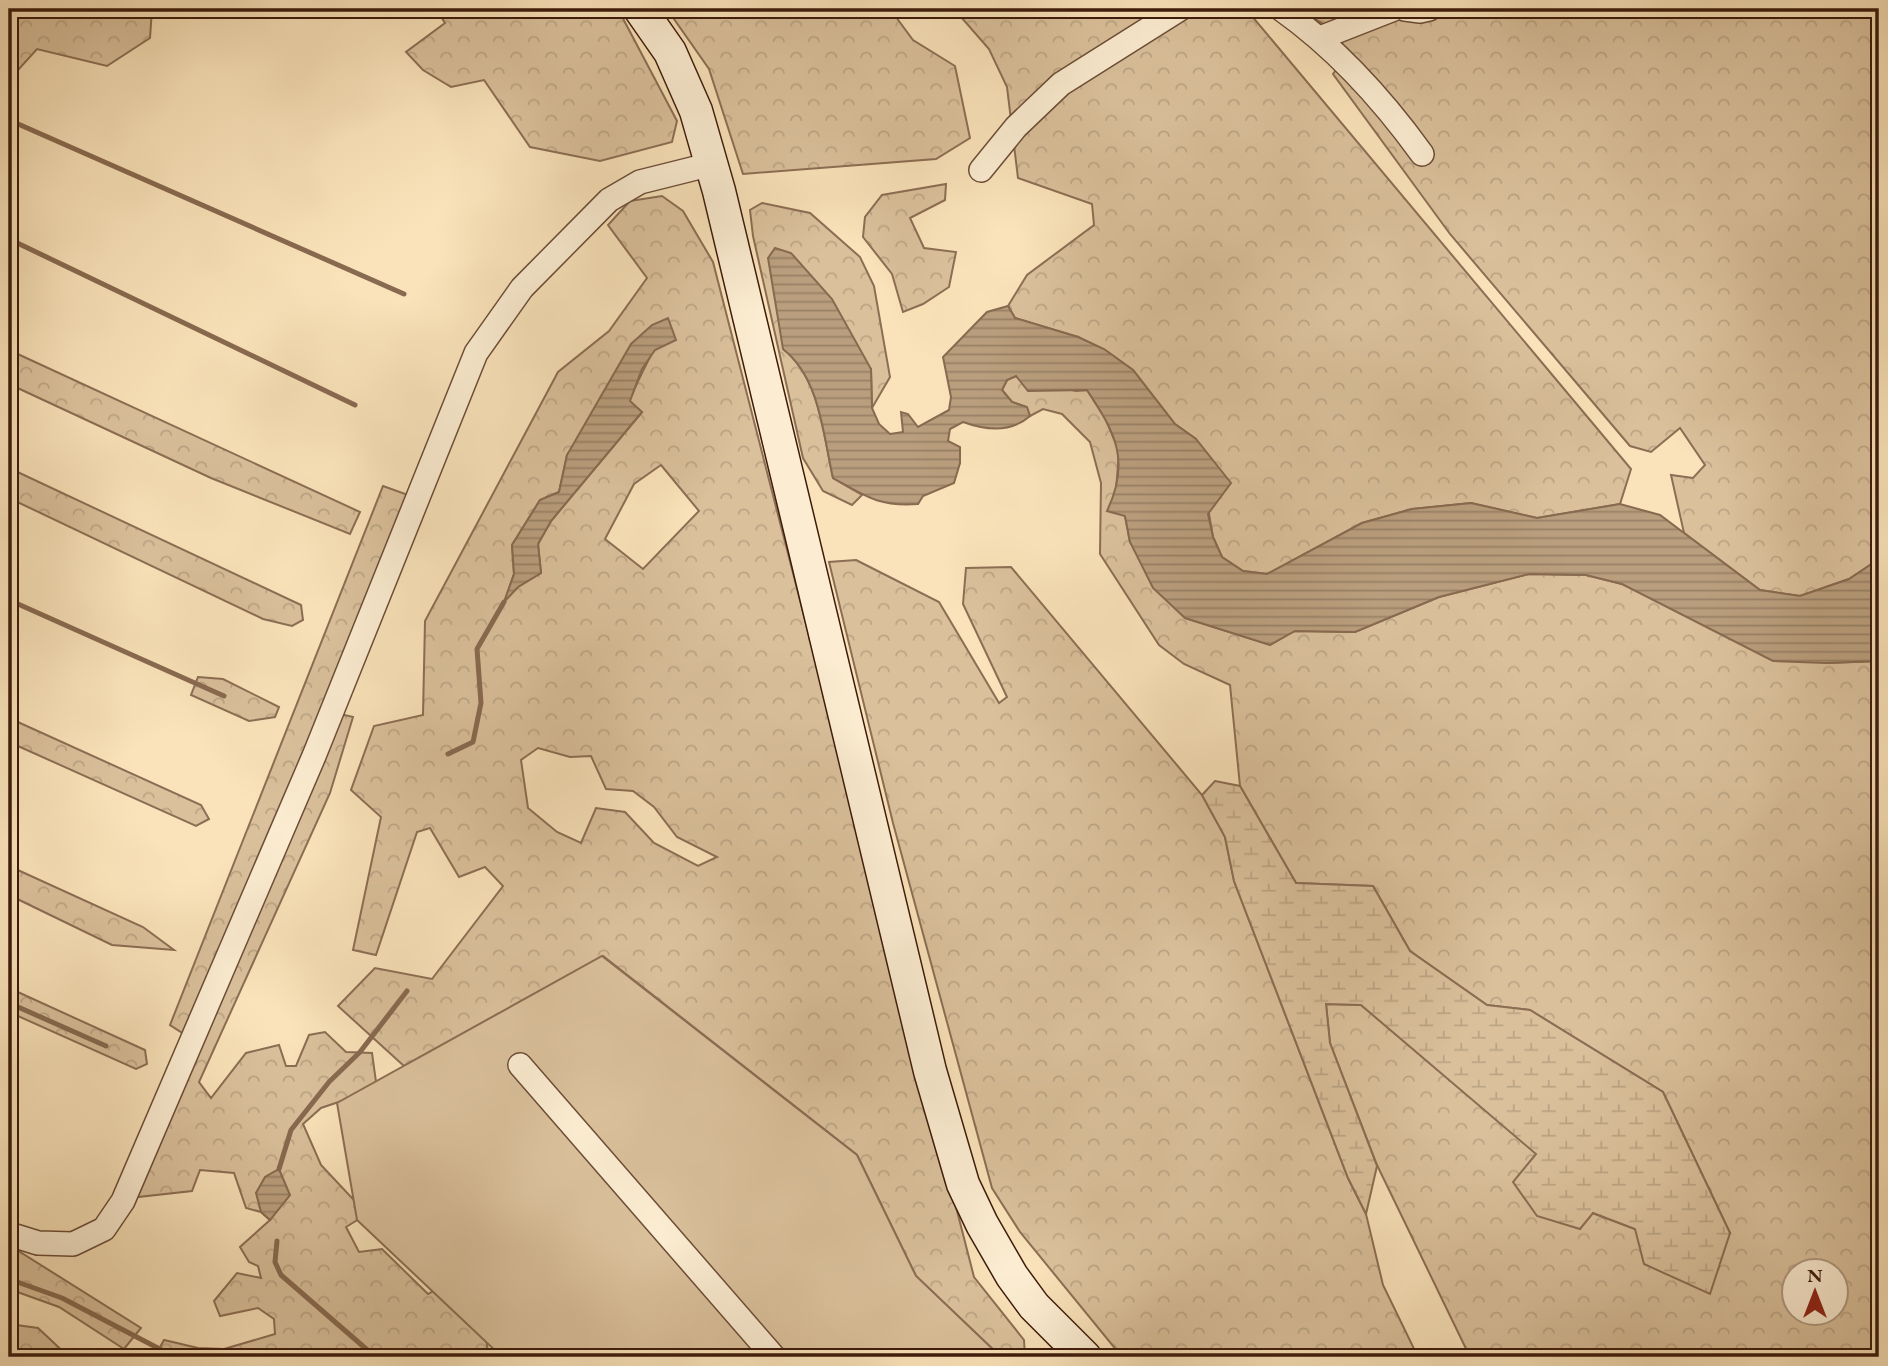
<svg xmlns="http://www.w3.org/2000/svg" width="1888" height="1366" font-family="'EB Garamond',serif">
<defs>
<pattern id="forest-crowns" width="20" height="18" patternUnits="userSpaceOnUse" patternTransform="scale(1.75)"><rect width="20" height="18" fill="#dac19c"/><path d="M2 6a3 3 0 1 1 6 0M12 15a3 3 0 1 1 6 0" fill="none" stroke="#bca585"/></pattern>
<pattern id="wetland-marsh" width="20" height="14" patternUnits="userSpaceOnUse" patternTransform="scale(1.75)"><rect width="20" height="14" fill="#dac19c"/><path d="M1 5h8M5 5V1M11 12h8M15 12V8" fill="none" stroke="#bca585"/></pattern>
<pattern id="water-rules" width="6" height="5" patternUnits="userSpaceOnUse" patternTransform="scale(1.75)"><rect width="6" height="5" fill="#ba9f7e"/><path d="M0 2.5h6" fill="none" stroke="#988165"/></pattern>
</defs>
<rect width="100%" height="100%" fill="#fae3ba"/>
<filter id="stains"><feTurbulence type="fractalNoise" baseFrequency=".00286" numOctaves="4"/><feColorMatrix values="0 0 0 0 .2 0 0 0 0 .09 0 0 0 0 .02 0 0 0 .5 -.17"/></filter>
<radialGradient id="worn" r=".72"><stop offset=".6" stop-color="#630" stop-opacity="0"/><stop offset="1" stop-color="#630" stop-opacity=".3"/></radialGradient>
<g fill="url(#forest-crowns)" stroke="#8c6e54" stroke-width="2" fill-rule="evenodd">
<polygon points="9,9 152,9 150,38 107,66 37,49 9,80"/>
<polygon points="436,9 618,9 677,121 672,142 600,161 530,147 484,80 451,87 423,70 406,52 445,23"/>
<polygon points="667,9 890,9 913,40 955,66 970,138 936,159 743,174 709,69"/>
<polygon points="954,9 1246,9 1631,469 1620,504 1537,518 1471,503 1412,509 1362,523 1268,574 1243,571 1222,557 1213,537 1196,439 1175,424 1133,370 1105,350 1078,337 1015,318 1008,306 1027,275 1094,225 1092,204 1018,178 1007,87 989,49"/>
<path d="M1296,9H1879V559L1849,579L1800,596L1760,590L1684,533L1671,475L1693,478L1705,465L1680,428L1651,452L1630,446L1450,234L1333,74L1348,54C1337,30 1319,20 1296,9Z"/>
<polygon points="946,184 945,200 910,218 924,248 956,252 949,287 923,304 903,312 892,274 863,237 865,217 882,195"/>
<path d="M662,196L683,211L713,262L974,1277L1024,1340L1025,1357H1001L916,1276L857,1155L603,956L404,1066L338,1006L375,968L432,979L503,886L485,867L459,877L430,828L417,832L376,955L353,950L381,817L351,790L374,726L423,715L425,621L558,372L609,331L647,278L608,225L630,201ZM668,318C656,347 641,373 629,401L642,412L551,521L538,544L541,573L518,587L505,600L514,574L512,545L540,500L559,492L567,455ZM661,465L699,511L643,569L605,539L634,484ZM538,748L570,757L591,756L606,789L633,791L654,807L677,837L717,857L698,866L654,843L625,812L596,808L581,843L557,832L528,808L521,760Z"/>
<path d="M762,203L810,213L860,257L874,286L890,377L872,408L871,369L783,349C820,378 823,434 833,478L862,495L852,505L823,491L803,458L753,236L750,210Z"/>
<polygon points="9,350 360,512 350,534 211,478 9,384"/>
<path d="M1016,376L1076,391L1087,390L1106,420L1119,451L1116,491L1125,516L1130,542L1185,618L1270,645L1294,631L1355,632L1439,597L1529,574L1586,575L1622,584L1826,663L1879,661V1357H1470L1377,1165L1330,1043L1326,1004L1361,1005L1537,1154L1592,1213L1635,1229L1730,1233L1663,1092L1530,1010L1487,1005L1410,951L1373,886L1296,883L1240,786L1230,685L1184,664L1159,645L1100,554L1101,483L1090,442L1062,414L1043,409L1030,416L1026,407L1012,402L1002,390L1007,380ZM1794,1272H1836V1314H1794Z"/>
<polygon points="9,468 301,605 303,620 292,626 263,619 9,498"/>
<polygon points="383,486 411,496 187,1036 170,1025"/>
<polygon points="856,560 939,602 999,703 1007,697 963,604 966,568 1011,567 1202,795 1225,837 1234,881 1348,1178 1366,1214 1383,1285 1418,1357 1122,1357 1020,1232 992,1188 893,823 829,562"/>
<polygon points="198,677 223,679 279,707 275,717 249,721 191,695"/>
<polygon points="336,713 353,717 330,793 199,1082 211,1098 246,1053 279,1045 286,1066 296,1066 309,1035 325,1032 346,1052 372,1053 377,1089 321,1108 303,1124 321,1165 367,1214 346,1227 359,1252 382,1249 428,1294 444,1285 483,1320 488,1351 495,1357 158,1357 155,1356 164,1340 198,1348 224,1349 275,1334 274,1319 258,1308 220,1316 214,1301 237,1273 261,1278 258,1266 249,1262 240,1247 270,1220 261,1212 246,1208 234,1173 200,1170 192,1191 129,1198"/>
<polygon points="9,718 201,805 209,819 196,826 9,742"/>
<polygon points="9,866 143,927 174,950 112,945 9,895"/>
<polygon points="9,988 145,1050 147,1064 136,1069 9,1012"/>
<polygon points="9,1245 141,1328 124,1349 59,1307 9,1289"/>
<polygon points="9,1324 38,1328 69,1357 9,1357"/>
</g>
<polygon fill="url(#wetland-marsh)" stroke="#8c6e54" stroke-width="2" points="1215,781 1240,786 1296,883 1373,886 1410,951 1487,1005 1530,1010 1663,1092 1730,1233 1710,1294 1644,1264 1635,1229 1593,1213 1580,1229 1537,1216 1513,1182 1536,1154 1361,1005 1326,1004 1330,1043 1377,1166 1366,1214 1348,1178 1234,881 1225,837 1202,795"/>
<polygon fill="#dac19c" stroke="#8c6e54" stroke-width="2" points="602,956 857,1155 916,1276 1001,1357 502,1357 357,1220 337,1103"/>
<g fill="url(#water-rules)" stroke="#886a50" stroke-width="2">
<path d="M775,248L791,253L832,299L871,369L872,408L879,424L890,434L903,432L901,412L908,414L918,427L949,410L951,397L943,357L987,312L1008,306L1015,318L1078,337L1104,349L1133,370L1175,424L1196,439L1231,483L1208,514L1213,537L1222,557L1243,571L1267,574L1362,523L1412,509L1471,503L1537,518L1620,504L1660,515L1760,590L1800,596L1849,579L1879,559V661L1826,663L1773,661L1622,584L1586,575L1529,574L1439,597L1355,632L1295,631L1270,645L1185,618L1153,588L1130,542L1125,516L1107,511C1131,461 1115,432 1087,390L1028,391L1016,376L1007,380L1002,390L1012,402L1027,407L1030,416C1011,433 985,430 963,422L950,429L948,441L960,447V463L954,483L923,496L918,504C879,507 865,496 833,478C823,434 820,378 783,349L768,258Z"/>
<polygon points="668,318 676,340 655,350 642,369 630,401 642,412 551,521 538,544 541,573 518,587 504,602 514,574 512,545 540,500 559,492 567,455 631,344 652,325"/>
<polygon points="279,1169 290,1195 270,1220 261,1212 256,1193 265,1177"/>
</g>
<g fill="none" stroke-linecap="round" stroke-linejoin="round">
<g stroke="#886a50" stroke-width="5">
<polyline points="9,120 404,294"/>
<polyline points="9,239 355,405"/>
<polyline points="9,600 224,696"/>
<polyline points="448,754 473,742 481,703 477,649 504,602"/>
<polyline points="9,1003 106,1046"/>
<polyline points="279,1169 291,1130 329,1082 360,1052 407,991"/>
<polyline points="277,1241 275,1262 281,1275 372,1354"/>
<polyline points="9,1279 62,1298 175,1357"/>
</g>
<g stroke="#6c4d37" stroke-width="26">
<g id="street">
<path d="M1281,9C1336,48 1383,100 1422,154"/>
<polyline points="1405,9 1420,11 1429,9"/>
<polyline points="1320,38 1394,9"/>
<polyline points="981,170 1016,127 1061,84 1180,9"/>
<polyline points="520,1065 774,1357"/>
<polyline points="9,1234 38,1243 73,1244 104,1229 123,1201 314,756 476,353 522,288 609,200 640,182 712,164"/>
</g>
</g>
<g stroke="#3d1b0b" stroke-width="35">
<polyline id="secondary" points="640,9 670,52 696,111 719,191 930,1071 963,1184 982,1224 1012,1276 1034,1306 1085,1357"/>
</g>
<use href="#street" stroke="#fcedd2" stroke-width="23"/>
<use href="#secondary" stroke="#fcedd2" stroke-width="32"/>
</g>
<rect width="1888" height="1366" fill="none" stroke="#fae3ba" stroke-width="35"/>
<rect x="10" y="10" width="1867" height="1345" fill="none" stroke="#3d1b0b" stroke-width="3.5"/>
<rect x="18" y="18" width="1853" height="1331" fill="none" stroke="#3d1b0b" stroke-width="2"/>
<g transform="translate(1815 1292)"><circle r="33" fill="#fcedd2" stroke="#b09982" stroke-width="2"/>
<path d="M0-5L12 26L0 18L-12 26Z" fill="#8f2418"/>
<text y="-10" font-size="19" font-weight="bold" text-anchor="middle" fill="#3d1b0b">N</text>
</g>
<rect width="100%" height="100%" filter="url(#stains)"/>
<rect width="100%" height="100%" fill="url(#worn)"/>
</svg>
